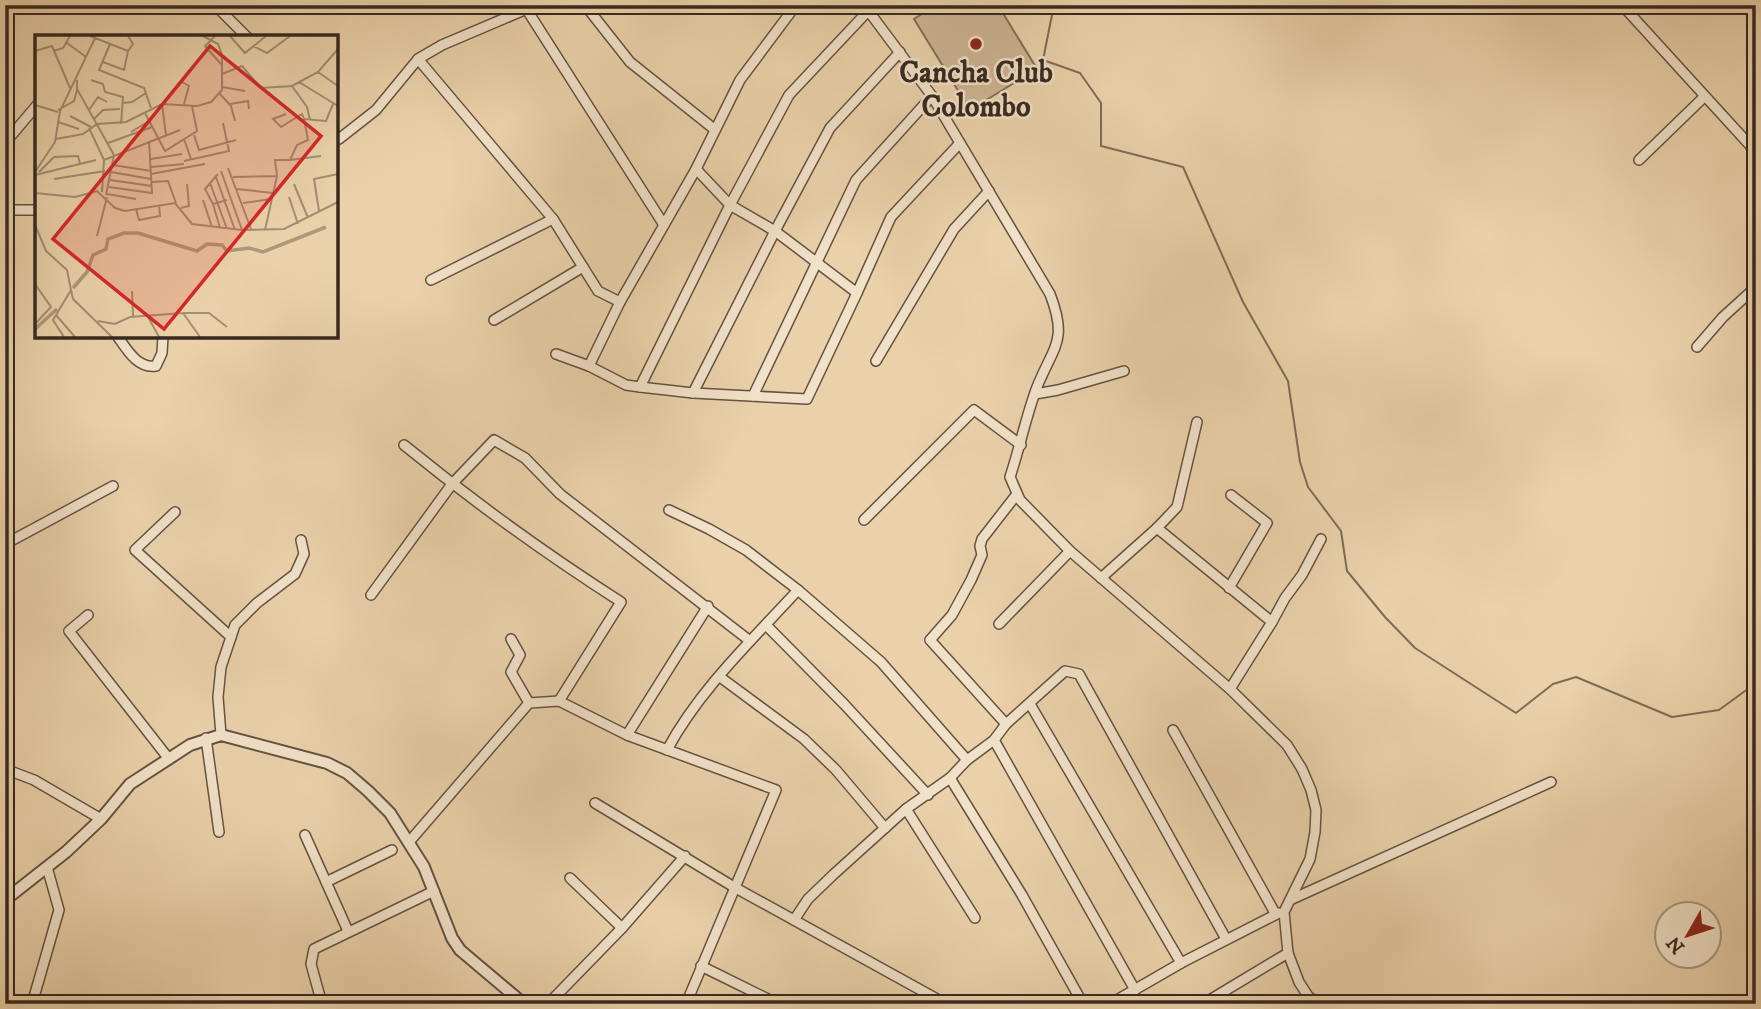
<svg xmlns="http://www.w3.org/2000/svg" width="1761" height="1009" font-family="'IM FELL DW Pica',serif">
<rect width="100%" height="100%" fill="#ead1aa"/>
<filter id="stains"><feTurbulence type="fractalNoise" baseFrequency=".00286" numOctaves="4"/><feColorMatrix values="0 0 0 0 .2 0 0 0 0 .09 0 0 0 0 .02 0 0 0 .5 -.17"/></filter>
<radialGradient id="worn" r=".72"><stop offset=".6" stop-color="#630" stop-opacity="0"/><stop offset="1" stop-color="#630" stop-opacity=".3"/></radialGradient>
<polygon fill="#ccb493" stroke="#826e5a" stroke-width="2" points="936,5 998,5 1037,69 970,110 914,19"/>
<g fill="none" stroke-linecap="round" stroke-linejoin="round">
<polyline stroke="#7e6c57" stroke-width="2" points="1054,5 1043,60 1080,73 1101,103 1101,146 1183,167 1243,302 1288,381 1300,462 1308,487 1341,531 1347,571 1385,617 1415,648 1516,713 1553,684 1576,677 1672,717 1719,710 1756,683"/>
<g stroke="#645342" stroke-width="12">
<g id="minor">
<polyline points="215,5 247,37"/>
<polyline points="585,5 630,62 714,129"/>
<path d="M864,5L932,96L1050,294C1068,341 1054,345 1037,387C1026,416 1020,447 1010,477L1020,500L1070,551L1230,689L1287,745L1302,769L1311,790L1316,810L1315,832L1310,859L1284,912L1288,953L1299,982L1308,996L1318,1004"/>
<polyline points="1622,5 1756,152"/>
<polyline points="527,10 664,225"/>
<polyline points="418,59 553,219 598,291 620,302"/>
<polyline points="336,136 339,139 376,110 418,59 442,45 536,5"/>
<polyline points="5,143 37,105"/>
<polyline points="1639,160 1704,97"/>
<polyline points="696,169 730,205 775,231 857,293 891,217 960,143"/>
<polyline points="5,210 37,210"/>
<polyline points="431,280 553,219"/>
<polyline points="494,320 583,267"/>
<path d="M118,337C127,350 138,369 156,366L162,353L163,336"/>
<polyline points="1697,347 1723,317 1756,287"/>
<polyline points="556,354 589,366 626,385 640,387 693,393 807,399 857,293"/>
<polyline points="876,361 954,229 989,191"/>
<polyline points="589,366 620,302 696,169 740,80 796,5"/>
<polyline points="640,387 730,205 789,95 869,10"/>
<polyline points="693,393 775,231 830,128 900,52"/>
<polyline points="1035,394 1058,390 1124,371"/>
<polyline points="753,396 856,180 932,96"/>
<path d="M404,445C474,502 546,554 621,602L559,701"/>
<polyline points="669,510 709,529 746,550 798,590 881,662 967,760"/>
<polyline points="175,512 135,550 231,637"/>
<polyline points="864,520 974,410 1021,445"/>
<polyline points="1157,528 1177,507 1197,422"/>
<polyline points="5,535 9,542 5,548"/>
<polyline points="9,542 113,486"/>
<polyline points="1101,578 1157,528 1272,622 1230,689"/>
<polyline points="1229,588 1267,523 1231,495"/>
<polyline points="371,595 452,484 494,440 525,458 560,494 750,641"/>
<polyline points="88,615 69,631 169,759"/>
<polyline points="1272,622 1285,598 1302,575 1321,539"/>
<polyline points="999,624 1070,551"/>
<polyline points="766,625 844,704 928,795"/>
<polyline points="511,639 520,655 511,672 529,703"/>
<polyline points="720,677 804,739 836,770 885,828"/>
<polyline points="1030,704 1181,963"/>
<polyline points="1006,724 930,640 952,615 971,580 982,555 980,546 982,539 1017,494"/>
<polyline points="1173,730 1275,913"/>
<polyline points="221,735 218,697 221,667 235,625 257,603 295,574 304,554 301,540"/>
<polyline points="627,735 708,606"/>
<polyline points="206,738 219,832"/>
<polyline points="994,740 1135,990"/>
<path d="M667,750C699,690 752,640 798,590"/>
<polyline points="5,769 34,780 101,819"/>
<polyline points="950,778 1022,895 1083,1004"/>
<polyline points="595,803 734,887 946,1004"/>
<polyline points="906,809 975,918"/>
<polyline points="305,835 348,931"/>
<polyline points="409,842 529,703 559,701 627,735 776,790 686,1004"/>
<polyline points="570,878 622,928"/>
<polyline points="326,882 392,850"/>
<polyline points="5,885 12,894"/>
<polyline points="1290,900 1551,782"/>
<polyline points="794,920 808,899 834,874 906,809 950,778 967,760 994,740 1006,724 1065,671 1079,674 1226,939"/>
<polyline points="701,966 778,1004"/>
<polyline points="32,1004 59,910 47,867"/>
<polyline points="322,1004 311,964 314,949 434,891"/>
<polyline points="548,1004 622,928 685,856"/>
<polyline points="1110,1004 1181,963 1279,913"/>
<polyline points="1203,1004 1288,953"/>
</g>
</g>
<g stroke="#645342" stroke-width="14">
<polyline id="tertiary" points="5,900 66,852 101,819 130,784 190,745 221,735 327,763 347,773 368,791 390,813 424,867 452,938 460,950 524,1004"/>
</g>
<use href="#minor" stroke="#f1e1c8" stroke-width="9"/>
<use href="#tertiary" stroke="#f1e1c8" stroke-width="10"/>
</g>
<circle fill="#8f2418" stroke="#f1e1c8" stroke-width="2.5" cx="976" cy="44" r="7"/>
<g text-anchor="middle" dominant-baseline="central" stroke-width="5" stroke-linejoin="round" paint-order="stroke">
<g font-size="30" font-weight="bold" fill="#372920" stroke="#f1e1c8">
<text x="976" y="73">Cancha Club<tspan x="976" dy="34">Colombo</tspan></text>
</g>
</g>
<g transform="translate(35 35)">
<rect width="303" height="303" fill="#ead1aa"/>
<path fill="none" stroke="#ad987b" stroke-width="3.5" d="M38,253L52,237L58,220L71,214L73,204L89,198H103L162,216L172,209L187,210L192,216L214,213L228,217L291,192M0,294L22,274"/>
<path fill="none" stroke="#a28e73" stroke-width="2" d="M55,1L93,16L98,9L93,1M180,1L170,11L186,29M195,1L210,18L231,1M32,8L51,22M75,9L64,35L109,53L116,73M218,11L232,18L255,1M0,16L17,11L35,53M18,16L28,13L35,1M68,27L89,35L93,16M283,37L303,51M187,39L207,31L226,53L257,51L283,37L303,14M42,45V54L79,120L71,160M56,45L68,49L70,57L88,62L86,89M264,47L303,71M257,51L272,72L275,85M187,52L210,56M185,59L196,71L200,86M87,68L97,67L111,58M127,69L131,100M149,69L154,51L147,47L154,35M195,69L213,66L214,74M0,70L23,77M23,75L39,66L42,55M54,75L63,62L72,67M110,78L130,116L162,96L157,71M251,79L238,84L246,92L267,79L269,84M35,81L56,92M59,84L68,75L85,74M23,87L44,94M54,93L69,125L67,157M96,97L114,86M159,100L164,115L201,105M21,104L48,99L62,89L91,87L127,69L162,71L176,67L187,55V20L183,9L168,1M149,104L156,124M73,108L117,92M116,124L147,119M69,125L145,95M255,125L286,121M149,126L194,116L188,88M78,130L116,136M116,132L149,129M193,133L216,194M186,136L207,195M0,137L20,107L25,76L61,1M4,137L19,122L43,121L45,129M76,137L116,144M116,139L170,129M0,140L61,125M181,142L200,195M198,142L242,141M19,144L70,136M75,145L117,151M117,147L133,146L141,168M175,148L192,194M259,149L273,183M74,152L117,158L114,106M202,154L238,158M0,158L40,162L62,156L80,173L90,176L140,168L157,189L207,195L249,194L303,167M72,159L101,164M254,162L263,189M168,165L177,192M208,168L236,164M178,169L170,154L183,139M146,173L154,171L152,149M101,174L104,185L125,181L124,170M284,176L279,144L303,139M0,190L11,216L32,235L36,255L18,285L29,302M185,193L178,169L192,165M230,195L242,141L240,125H255L262,110L273,105L269,84L291,86L298,69M62,201L72,162M0,249L16,272L0,289M36,255L38,264L77,302M97,256L98,281M148,278H174L192,292M21,280L40,302M112,280L124,302M63,286L80,289L95,282L148,278L165,302"/>
<path fill="#d62828" fill-opacity="0.15" stroke="#d62828" stroke-width="3.5" d="M175,11L286,101L129,294L18,204Z"/>
<rect width="303" height="303" fill="none" stroke="#372920" stroke-width="3.5"/>
</g>
<rect width="1761" height="1009" fill="none" stroke="#ead1aa" stroke-width="28"/>
<rect x="7" y="7" width="1747" height="995" fill="none" stroke="#372920" stroke-width="3.5"/>
<rect x="14" y="14" width="1733" height="981" fill="none" stroke="#372920" stroke-width="2"/>
<g transform="translate(1688 935) rotate(231)"><circle r="33" fill="#f1e1c8" stroke="#a79785" stroke-width="2"/>
<path d="M0-5L12 26L0 18L-12 26Z" fill="#8f2418"/>
<text y="-10" font-size="19" font-weight="bold" text-anchor="middle" fill="#372920">N</text>
</g>
<rect width="100%" height="100%" filter="url(#stains)"/>
<rect width="100%" height="100%" fill="url(#worn)"/>
</svg>
